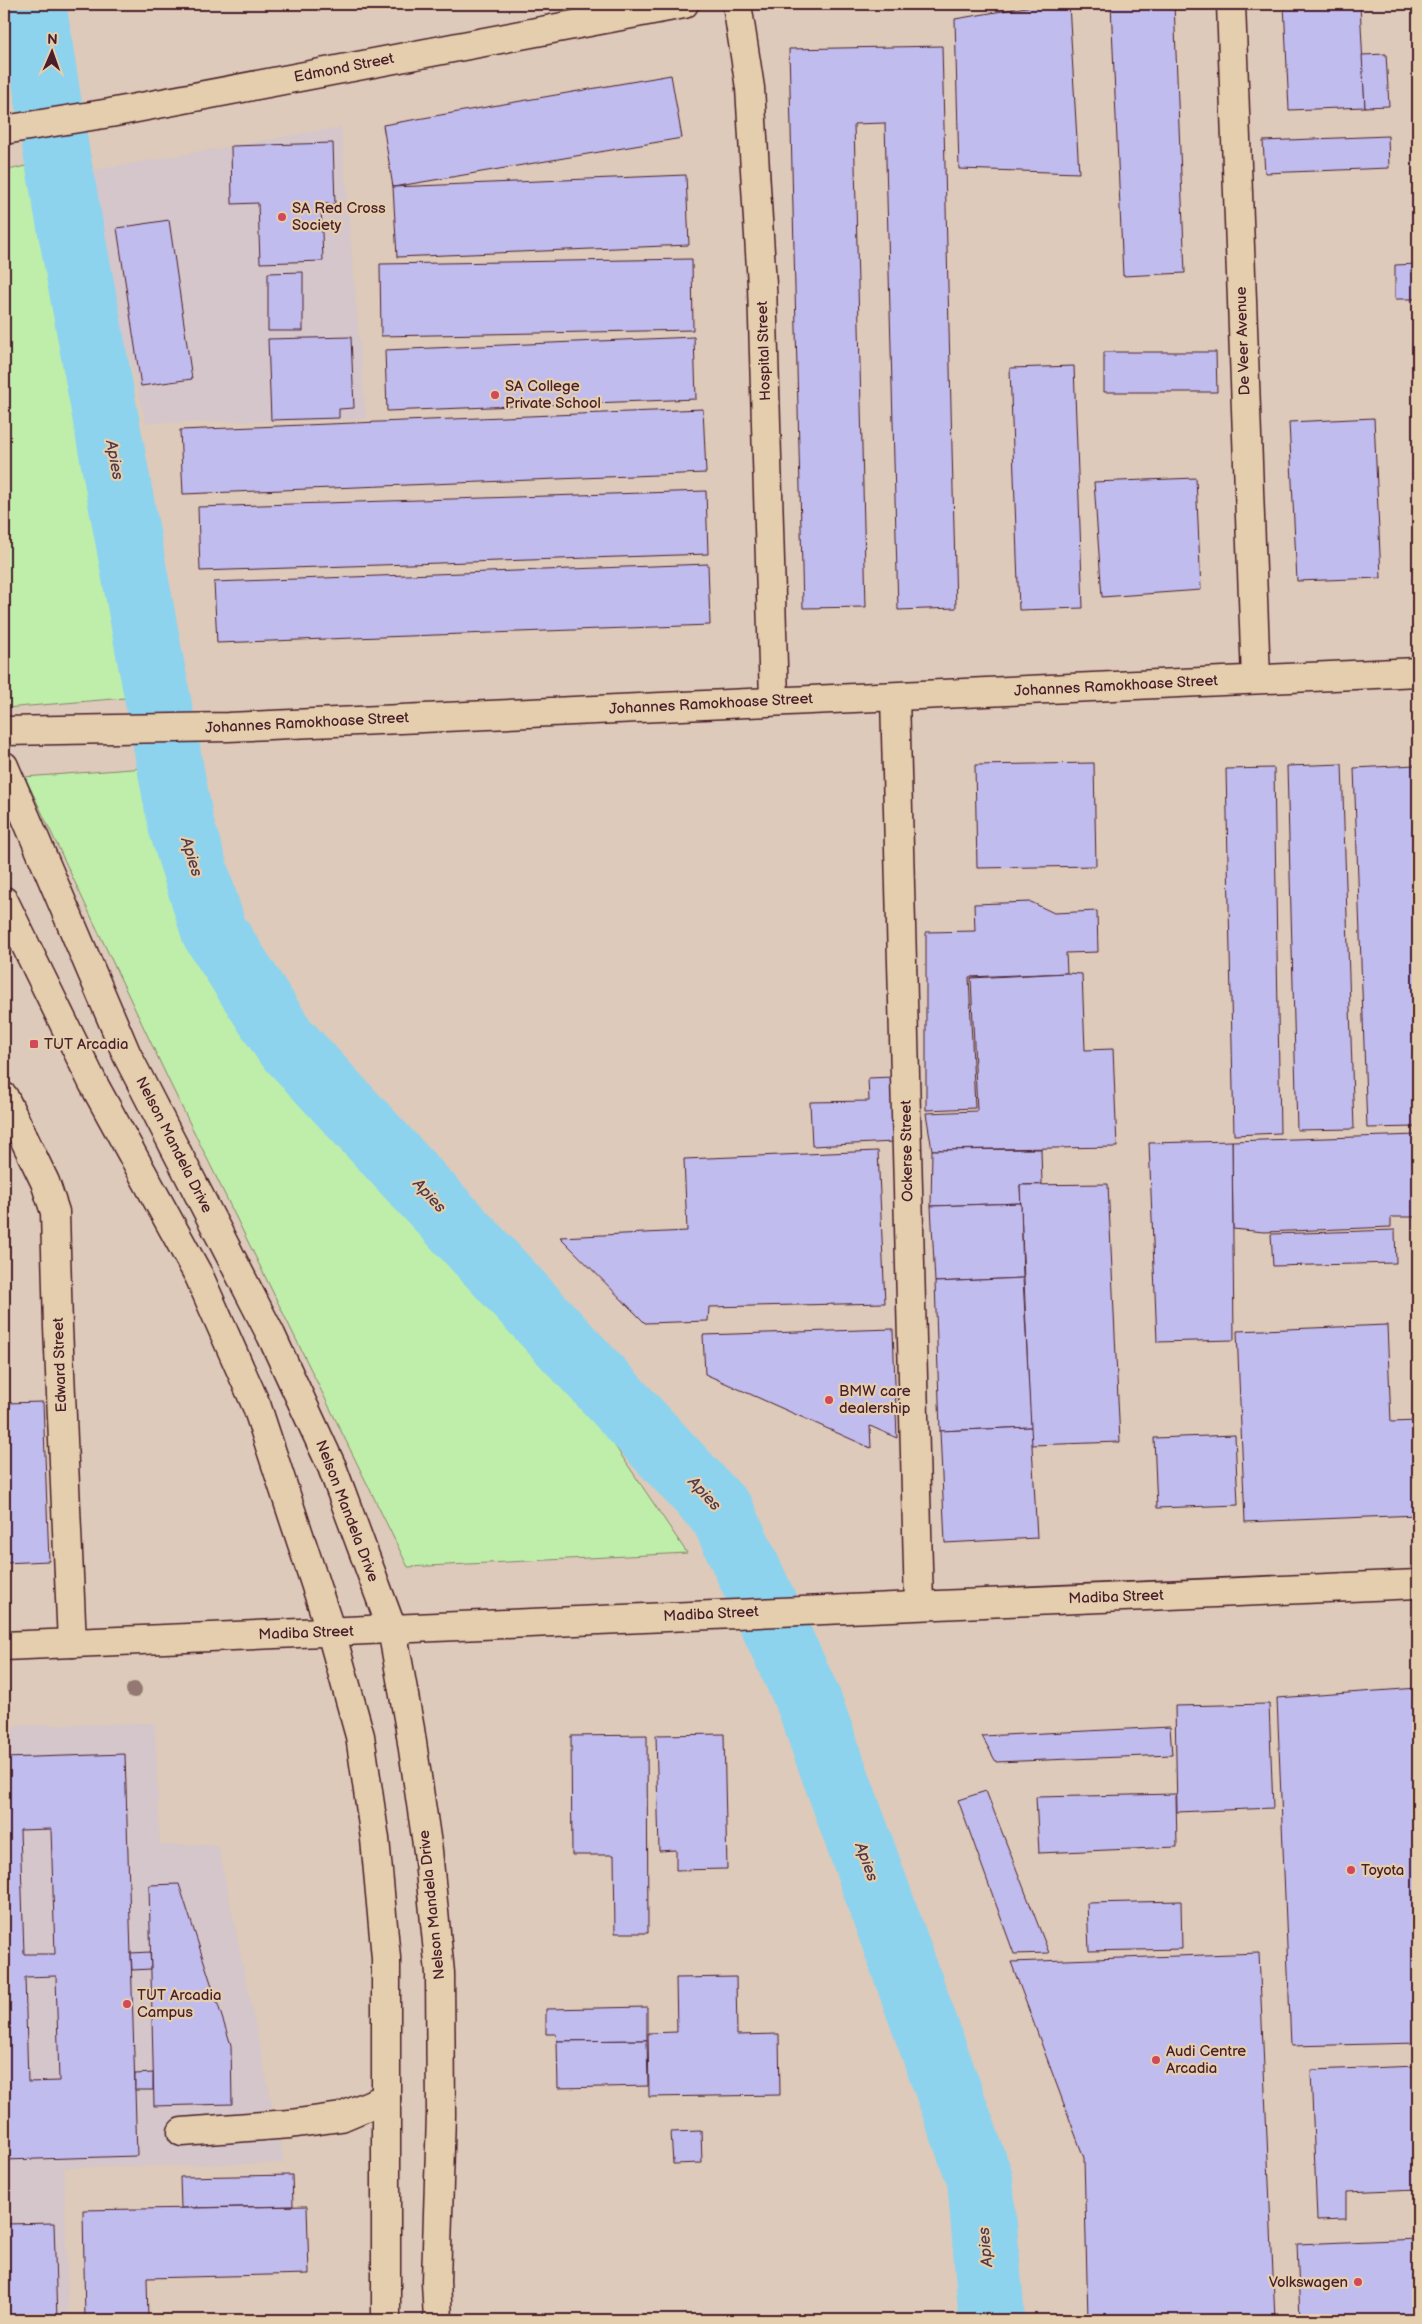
<svg xmlns="http://www.w3.org/2000/svg" width="1422" height="2324" font-family="'Balsamiq Sans',sans-serif">
<rect width="100%" height="100%" fill="#ddcaba"/>
<filter id="ink" filterUnits="userSpaceOnUse"><feTurbulence type="fractalNoise" baseFrequency=".02" numOctaves="2"/><feDisplacementMap in="SourceGraphic" scale="10" xChannelSelector="R" yChannelSelector="G"/><feConvolveMatrix kernelMatrix="1 2 1 2 8 2 1 2 1" color-interpolation-filters="sRGB"/></filter>
<g filter="url(#ink)">
<g fill="#d4c6ca">
<polygon points="341,127 366,419 146,423 83,172"/>
<polygon points="155,1723 160,1845 218,1845 284,2163 64,2168 68,2320 4,2320 4,1726"/>
</g>
<g fill="#bfedaa" stroke="#84866a">
<polygon points="34,164 137,697 5,708 4,171"/>
<polygon points="145,768 171,885 254,1029 377,1176 547,1345 687,1553 408,1567 170,1083 25,777"/>
</g>
<g fill="none" stroke-linecap="round" stroke-linejoin="round">
<polyline stroke="#8dd3ee" stroke-width="66" points="33,4 56,150 181,825 214,931 284,1040 723,1515 809,1702 980,2179 992,2320"/>
</g>
<g fill="#c0bcee" stroke="#4a1f2b" fill-rule="evenodd">
<polygon points="1044,4 1069,4 1079,173 959,169 955,19"/>
<polygon points="1111,4 1174,4 1185,273 1123,276"/>
<polygon points="1284,4 1360,4 1365,107 1289,110"/>
<polygon points="942,46 956,608 898,610 885,123 854,124 866,607 803,608 789,49"/>
<polygon points="1386,54 1389,106 1365,107 1362,55"/>
<polygon points="671,75 682,138 393,187 383,125"/>
<polygon points="1388,136 1389,168 1265,173 1263,141"/>
<polygon points="333,143 335,204 321,204 323,261 260,263 258,203 232,204 231,146"/>
<polygon points="686,175 689,245 397,257 393,187"/>
<polygon points="169,220 192,379 141,386 117,228"/>
<polygon points="692,259 693,330 381,336 380,264"/>
<polygon points="1418,264 1418,299 1395,299 1395,265"/>
<polygon points="303,272 303,331 268,331 268,273"/>
<polygon points="351,337 354,408 339,409 339,418 271,420 268,339"/>
<polygon points="694,337 696,399 387,411 385,350"/>
<polygon points="1104,352 1216,352 1217,392 1104,392"/>
<polygon points="1074,366 1083,608 1019,610 1010,368"/>
<polygon points="703,409 706,473 183,494 180,430"/>
<polygon points="1374,418 1381,578 1297,581 1289,422"/>
<polygon points="1196,478 1201,590 1102,597 1094,482"/>
<polygon points="706,491 708,554 200,571 198,507"/>
<polygon points="708,564 710,625 217,643 214,582"/>
<polygon points="1094,763 1096,866 977,868 975,765"/>
<polygon points="1342,764 1354,1129 1297,1130 1287,766"/>
<polygon points="1416,765 1418,842 1418,1127 1367,1128 1354,768"/>
<polygon points="1274,768 1280,1133 1234,1135 1226,769"/>
<polygon points="1031,902 1054,913 1097,911 1098,952 1066,953 1067,973 969,977 975,1108 926,1110 926,932 975,931 974,904"/>
<polygon points="1067,973 1082,974 1085,1050 1113,1049 1117,1147 932,1150 926,1113 977,1111 971,978"/>
<polygon points="893,1077 894,1142 812,1146 810,1102 869,1101 868,1078"/>
<polygon points="1418,1135 1418,1217 1391,1217 1391,1227 1264,1232 1233,1229 1232,1141"/>
<polygon points="1232,1141 1234,1340 1157,1342 1149,1143"/>
<polygon points="1041,1149 1042,1184 1020,1185 1021,1203 931,1206 932,1150"/>
<polygon points="878,1151 885,1303 709,1307 708,1321 645,1323 560,1237 687,1231 684,1159"/>
<polygon points="1108,1184 1120,1442 1031,1445 1020,1185"/>
<polygon points="1021,1203 1023,1278 935,1282 931,1206"/>
<polygon points="1395,1230 1396,1263 1273,1266 1271,1234"/>
<polygon points="1023,1278 1031,1427 940,1431 935,1282"/>
<polygon points="1387,1325 1391,1422 1418,1421 1418,1515 1245,1522 1237,1331"/>
<polygon points="893,1329 897,1438 870,1426 871,1448 705,1374 703,1335"/>
<polygon points="43,1402 49,1561 4,1563 4,1403"/>
<polygon points="1031,1427 1037,1538 945,1543 940,1431"/>
<polygon points="1235,1435 1238,1505 1157,1508 1154,1438"/>
<polygon points="1418,1688 1418,2043 1291,2046 1277,1698"/>
<polygon points="1269,1704 1273,1808 1177,1812 1175,1706"/>
<polygon points="1170,1727 1172,1755 996,1762 982,1736"/>
<polygon points="724,1734 727,1869 676,1870 676,1850 659,1851 656,1735"/>
<polygon points="647,1735 648,1933 615,1933 614,1855 572,1855 571,1736"/>
<path d="M125,1754L137,2156L4,2160V1758ZM51,1829L55,1954H24L20,1830ZM56,1976L59,2081L28,2082L25,1977Z"/>
<polygon points="986,1791 1049,1953 1014,1954 958,1800"/>
<polygon points="1176,1794 1177,1847 1039,1853 1036,1797"/>
<polygon points="179,1884 231,2045 232,2104 154,2106 149,1885"/>
<polygon points="1181,1901 1182,1949 1089,1951 1087,1903"/>
<polygon points="150,1952 151,1969 132,1970 131,1953"/>
<polygon points="1259,1953 1275,2320 1088,2320 1084,2158 1011,1962"/>
<polygon points="736,1977 737,2035 779,2034 780,2095 649,2097 648,2033 677,2032 676,1978"/>
<polygon points="647,2007 647,2040 557,2041 556,2034 546,2034 546,2009"/>
<polygon points="647,2040 648,2086 558,2088 557,2041"/>
<polygon points="1418,2066 1418,2189 1346,2192 1346,2219 1317,2220 1311,2070"/>
<polygon points="153,2073 153,2090 135,2090 135,2074"/>
<polygon points="701,2131 702,2163 673,2164 671,2132"/>
<polygon points="292,2175 293,2206 181,2208 180,2177"/>
<polygon points="307,2206 309,2274 147,2278 148,2320 85,2320 83,2210"/>
<polygon points="54,2223 57,2320 4,2320 4,2224"/>
<polygon points="1418,2239 1418,2320 1300,2320 1297,2244"/>
</g>
<g fill="none" stroke-linecap="round" stroke-linejoin="round">
<g stroke="#4a1f2b" stroke-width="31">
<g id="minor">
<polyline points="737,4 750,88 762,285 774,700"/>
<polyline points="1231,4 1256,679"/>
<polyline points="895,697 919,1605"/>
<polyline points="4,1097 45,1182 55,1212 58,1327 72,1643"/>
<polyline points="4,1646 1418,1584"/>
<polyline points="182,2132 290,2124 341,2117 386,2098"/>
</g>
</g>
<g stroke="#4a1f2b" stroke-width="31">
<g id="major">
<polyline points="4,130 110,113 684,4"/>
<polyline points="4,731 228,727 1418,672"/>
<polyline points="4,766 127,1055 271,1335 332,1467 392,1629 410,1729 428,1851 440,1973 441,2114 436,2281 438,2320"/>
<polyline points="4,901 93,1083 199,1276 257,1407 331,1632 360,1736 375,1839 386,1958 386,2320"/>
</g>
</g>
<use href="#minor" stroke="#e4cead" stroke-width="28"/>
<use href="#major" stroke="#e4cead" stroke-width="28"/>
</g>
<circle fill="#937872" cx="134" cy="1690" r="8"/>
</g>
<g fill="#d1495b" stroke="#e4cead" stroke-width="2">
<circle cx="282" cy="217" r="5"/>
<circle cx="495" cy="395" r="5"/>
<rect x="29" y="1039" width="10" height="10" rx="2.5"/>
<circle cx="829" cy="1400" r="5"/>
<circle cx="1351" cy="1870" r="5"/>
<circle cx="127" cy="2004" r="5"/>
<circle cx="1156" cy="2060" r="5"/>
<circle cx="1358" cy="2282" r="5"/>
</g>
<g text-anchor="middle" dominant-baseline="central" stroke-width="4.5" stroke-linejoin="round" paint-order="stroke">
<g font-size="15" fill="#4a1f2b" stroke="#e4cead">
<text transform="translate(344 68) rotate(-11)">Edmond Street</text>
<text transform="translate(1243 341) rotate(-92)">De Veer Avenue</text>
<text transform="translate(764 351) rotate(-92)">Hospital Street</text>
<text transform="translate(1116 686) rotate(-3)">Johannes Ramokhoase Street</text>
<text transform="translate(711 704) rotate(-3)">Johannes Ramokhoase Street</text>
<text transform="translate(307 723) rotate(-3)">Johannes Ramokhoase Street</text>
<text transform="translate(174 1145) rotate(63)">Nelson Mandela Drive</text>
<text transform="translate(907 1151) rotate(-91)">Ockerse Street</text>
<text transform="translate(60 1365) rotate(-92)">Edward Street</text>
<text transform="translate(347 1511) rotate(69)">Nelson Mandela Drive</text>
<text transform="translate(1116 1597) rotate(-2)">Madiba Street</text>
<text transform="translate(711 1614) rotate(-3)">Madiba Street</text>
<text transform="translate(306 1633) rotate(-2)">Madiba Street</text>
<text transform="translate(432 1905) rotate(-96)">Nelson Mandela Drive</text>
</g>
<g font-size="15" fill="#4a1f2b" stroke="#e4cead" text-anchor="start">
<text x="292" y="208">SA Red Cross<tspan x="292" dy="17">Society</tspan></text>
<text x="505" y="386">SA College<tspan x="505" dy="17">Private School</tspan></text>
<text x="44" y="1044">TUT Arcadia</text>
<text x="839" y="1391">BMW care<tspan x="839" dy="17">dealership</tspan></text>
<text x="1361" y="1870">Toyota</text>
<text x="137" y="1995">TUT Arcadia<tspan x="137" dy="17">Campus</tspan></text>
<text x="1166" y="2051">Audi Centre<tspan x="1166" dy="17">Arcadia</tspan></text>
<text x="1348" y="2282" text-anchor="end">Volkswagen</text>
</g>
<g font-size="16" font-style="italic" fill="#543a48" stroke="#e4cead">
<text transform="translate(114 460) rotate(80)">Apies</text>
<text transform="translate(191 857) rotate(73)">Apies</text>
<text transform="translate(429 1196) rotate(47)">Apies</text>
<text transform="translate(704 1494) rotate(47)">Apies</text>
<text transform="translate(866 1862) rotate(70)">Apies</text>
<text transform="translate(986 2247) rotate(-95)">Apies</text>
</g>
</g>
<rect width="1422" height="2324" fill="none" stroke="#e4cead" stroke-width="20"/>
<rect x="10" y="10" width="1402" height="2304" fill="none" stroke="#4a1f2b" stroke-width="2" filter="url(#ink)"/>
<g transform="translate(52 52) rotate(2)" stroke="#e4cead" stroke-width="4" paint-order="stroke">
<path d="M0-4L9 19L0 12L-9 19Z" fill="#4a1f2b"/>
<text y="-8" font-size="14" font-weight="bold" text-anchor="middle" fill="#4a1f2b">N</text>
</g>
</svg>
